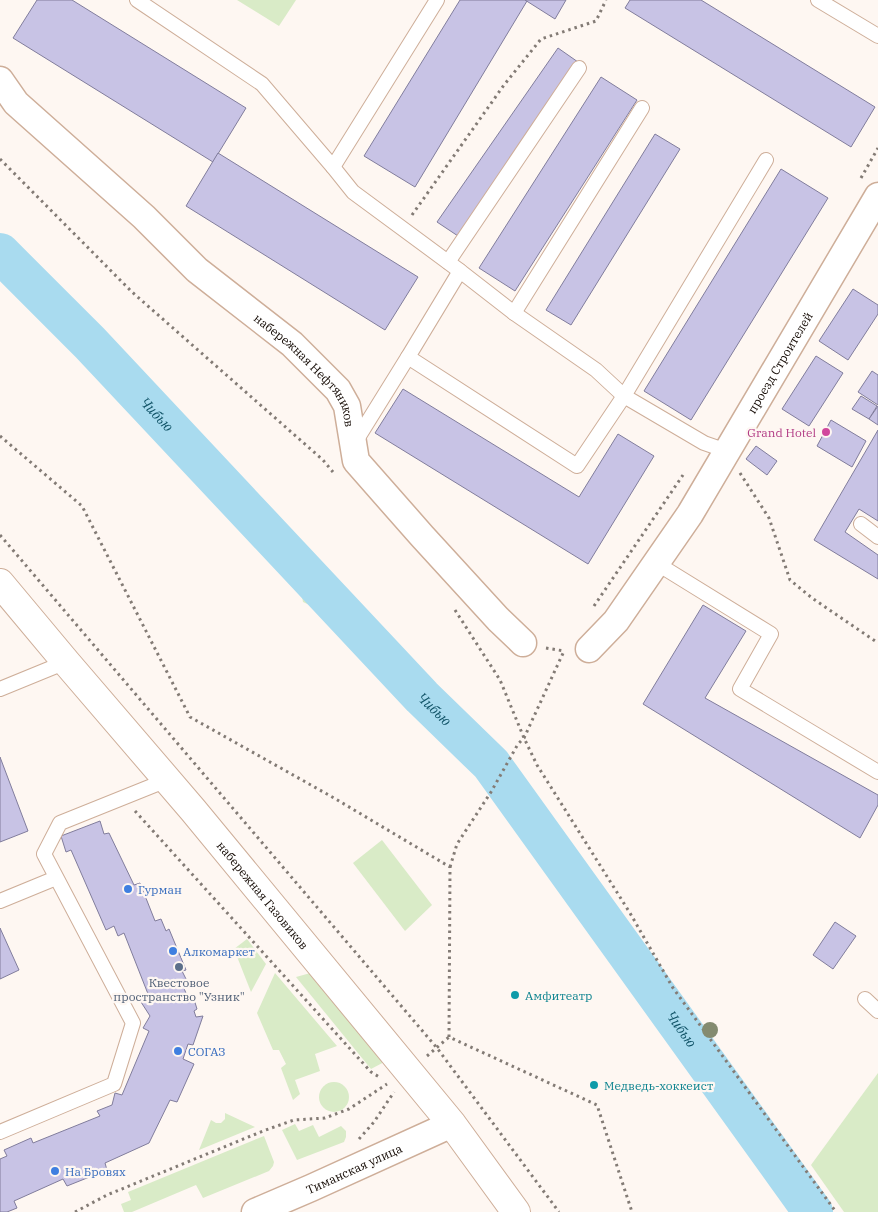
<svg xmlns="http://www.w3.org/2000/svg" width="878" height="1212" font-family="'IBM Plex Serif',serif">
<rect width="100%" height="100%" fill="#fef7f2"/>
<g fill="#d9ebc7">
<polygon points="237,0 296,0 279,26"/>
<polygon points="299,581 322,593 333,616 303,602"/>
<polygon points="382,840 432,905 405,931 353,863"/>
<polygon points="247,939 266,964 251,992 234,949"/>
<polygon points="314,972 388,1060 371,1069 296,977"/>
<polygon points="275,973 337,1046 315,1054 320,1071 295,1080 300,1094 293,1100 281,1068 286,1064 279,1050 273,1050 257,1013"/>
<polygon points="878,1073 878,1212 844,1212 811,1165"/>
<circle cx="334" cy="1097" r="15"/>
<polygon points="225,1113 255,1127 199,1150 211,1120 216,1123 221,1123 225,1119"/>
<polygon points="295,1124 299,1131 313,1125 319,1137 341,1126 346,1131 346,1137 344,1142 297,1160 282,1130"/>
<polygon points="264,1136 274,1162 273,1166 269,1171 203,1198 196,1185 132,1212 124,1212 121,1204 131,1200 128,1192"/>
</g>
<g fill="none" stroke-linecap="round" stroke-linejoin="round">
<path stroke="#a9dbef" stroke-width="40" id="s1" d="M0,253L90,343L422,697L491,764L813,1212"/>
</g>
<g fill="#c8c3e5" stroke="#817d9c">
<polygon points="37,0 72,0 246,108 213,162 13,38"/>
<polygon points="460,0 525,0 527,1 415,187 364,156"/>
<polygon points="525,0 566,0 555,19"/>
<polygon points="630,0 701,0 875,107 851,147 625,8"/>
<polygon points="558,48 578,62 458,236 437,222"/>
<polygon points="601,77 637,100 515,291 479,268"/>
<polygon points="655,134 680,149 571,325 546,310"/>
<polygon points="218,153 418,277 385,330 186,206"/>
<polygon points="781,169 828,198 691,420 644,391"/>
<polygon points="853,289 878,305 878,314 848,360 819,341"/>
<polygon points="816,356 843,373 809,426 782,409"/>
<polygon points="872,371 878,375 878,405 858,392"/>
<polygon points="403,389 579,497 618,434 654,456 588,564 375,433"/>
<polygon points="861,396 877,406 869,419 852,409"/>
<polygon points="878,406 878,425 869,419"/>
<polygon points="831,420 866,441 852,467 817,446"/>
<polygon points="878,430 878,521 859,509 845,532 878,555 878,579 814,540"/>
<polygon points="756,446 777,461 767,475 746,459"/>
<polygon points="703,605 746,631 705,698 878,795 878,805 860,838 643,704"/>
<polygon points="0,757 28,831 0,842"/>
<polygon points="100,821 104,834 109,833 134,885 140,883 155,921 161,919 166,931 169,929 186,970 182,971 188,983 183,986 188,998 193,996 197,1009 194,1011 196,1017 203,1016 193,1045 188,1044 183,1059 194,1064 177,1102 170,1100 149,1143 105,1163 107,1170 67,1186 63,1179 14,1201 17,1208 7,1212 0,1212 0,1159 7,1156 4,1150 31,1138 33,1143 100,1116 97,1111 112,1105 115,1093 122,1095 149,1031 143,1028 150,1016 141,1002 150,999 124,933 118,936 114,926 106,930 71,850 66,852 61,836"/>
<polygon points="835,922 856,936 833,969 813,955"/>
<polygon points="0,928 19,970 0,979"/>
</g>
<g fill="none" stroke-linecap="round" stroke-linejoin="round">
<g stroke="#ceae99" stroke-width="16">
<g id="service">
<polyline points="137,0 262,84 333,167 353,192 460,271 514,313 596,370 624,396 704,443 727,451"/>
<polyline points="818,0 878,36"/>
<polyline points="333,167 437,0"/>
<polyline points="448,262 579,68"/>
<polyline points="460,271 408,357 577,466 624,396 766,160"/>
<polyline points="514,313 642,108"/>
<polyline points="354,444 408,357"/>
<polyline points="861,524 878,537"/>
<polyline points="656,563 771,634 740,689 878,772"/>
<polyline points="0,689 66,662"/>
<polyline points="0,901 56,878"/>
<polyline points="865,999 878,1011"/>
<polyline points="0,1132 114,1084 133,1023 44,854 60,823 167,780"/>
</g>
</g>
<g stroke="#ceae99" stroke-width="29">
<g id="minor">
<path id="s2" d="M0,80L16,103L144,217L197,270L292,344L338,390L347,406L356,461L422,536L498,619L523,643"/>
<path id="s3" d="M589,649L616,621L690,514L878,196"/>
<path id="s4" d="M255,1212L311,1188L452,1124"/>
</g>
</g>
<g stroke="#ceae99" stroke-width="30">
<g id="secondary">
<path id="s5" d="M0,583L66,662L193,810L452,1124L516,1212"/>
</g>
</g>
<g stroke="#837b75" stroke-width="3" stroke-dasharray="2.5 4" stroke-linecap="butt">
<polyline points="0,159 132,292 323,460 333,472"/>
<polyline points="861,178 878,148"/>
<polyline points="412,215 504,85 541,39 596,21 606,0"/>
<polyline points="0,436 82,506 190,717 334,798 450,867 449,1037 597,1105 632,1212"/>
<polyline points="740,473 769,518 790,580 812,598 878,643"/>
<polyline points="0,535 437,1048 559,1212"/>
<polyline points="594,606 683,475"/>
<polyline points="455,610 500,680 524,738 537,765 630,913 673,988 836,1212"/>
<polyline points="546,648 564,651"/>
<polyline points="135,811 371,1072 381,1078"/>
<polyline points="450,867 457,844 491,792 518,744 524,738 564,651"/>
<polyline points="427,1056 449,1037"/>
<polyline points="359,1139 374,1122 394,1092"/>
<polyline points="75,1212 107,1195 263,1131 294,1120 325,1118 349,1109 387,1084"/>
</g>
<use href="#service" stroke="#fff" stroke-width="14"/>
<use href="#minor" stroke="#fff" stroke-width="26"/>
<use href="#secondary" stroke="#fff" stroke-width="28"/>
</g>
<circle fill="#848b70" cx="710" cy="1030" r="8"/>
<circle fill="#d1479c" stroke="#fef7f2" stroke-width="2" cx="826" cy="432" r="5"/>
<g fill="#3f7fe0" stroke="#fef7f2" stroke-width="2">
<circle cx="128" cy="889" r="5"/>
<circle cx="173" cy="951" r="5"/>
<circle cx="178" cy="1051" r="5"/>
<circle cx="55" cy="1171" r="5"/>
</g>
<circle fill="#5c6f8a" stroke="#fef7f2" stroke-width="2" cx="179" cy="967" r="5"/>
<g fill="#0f9aa8" stroke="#fef7f2" stroke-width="2">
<circle cx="515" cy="995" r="5"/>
<circle cx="594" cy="1085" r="5"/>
</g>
<g text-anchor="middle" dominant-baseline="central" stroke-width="4.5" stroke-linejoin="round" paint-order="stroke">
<g font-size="12" fill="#130903" stroke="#fef7f2">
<text stroke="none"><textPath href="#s3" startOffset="345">проезд Строителей</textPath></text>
<text stroke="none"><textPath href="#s2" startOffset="424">набережная Нефтяников</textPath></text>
<text stroke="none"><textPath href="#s5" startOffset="408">набережная Газовиков</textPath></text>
<text stroke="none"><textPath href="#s4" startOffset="108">Тиманская улица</textPath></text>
</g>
<g font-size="12" fill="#b23c85" stroke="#fef7f2" text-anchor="end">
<text x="816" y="432">Grand Hotel</text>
</g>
<g font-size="12" fill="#366cbe" stroke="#fef7f2" text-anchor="start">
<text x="138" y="889">Гурман</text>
<text x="183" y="951">Алкомаркет</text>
<text x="188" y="1051">СОГАЗ</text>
<text x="65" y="1171">На Бровях</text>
</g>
<g font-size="12" fill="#4e5e75" stroke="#fef7f2">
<text x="179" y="982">Квестовое<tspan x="179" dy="14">пространство "Узник"</tspan></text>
</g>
<g font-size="12" fill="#0d838f" stroke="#fef7f2" text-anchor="start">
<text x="525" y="995">Амфитеатр</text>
<text x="604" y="1085">Медведь-хоккеист</text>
</g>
<g font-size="14" font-style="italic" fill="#105367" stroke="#fef7f2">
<text stroke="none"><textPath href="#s1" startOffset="225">Чибью</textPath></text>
<text stroke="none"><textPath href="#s1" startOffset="630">Чибью</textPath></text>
<text stroke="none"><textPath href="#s1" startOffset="1035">Чибью</textPath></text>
</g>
</g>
</svg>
